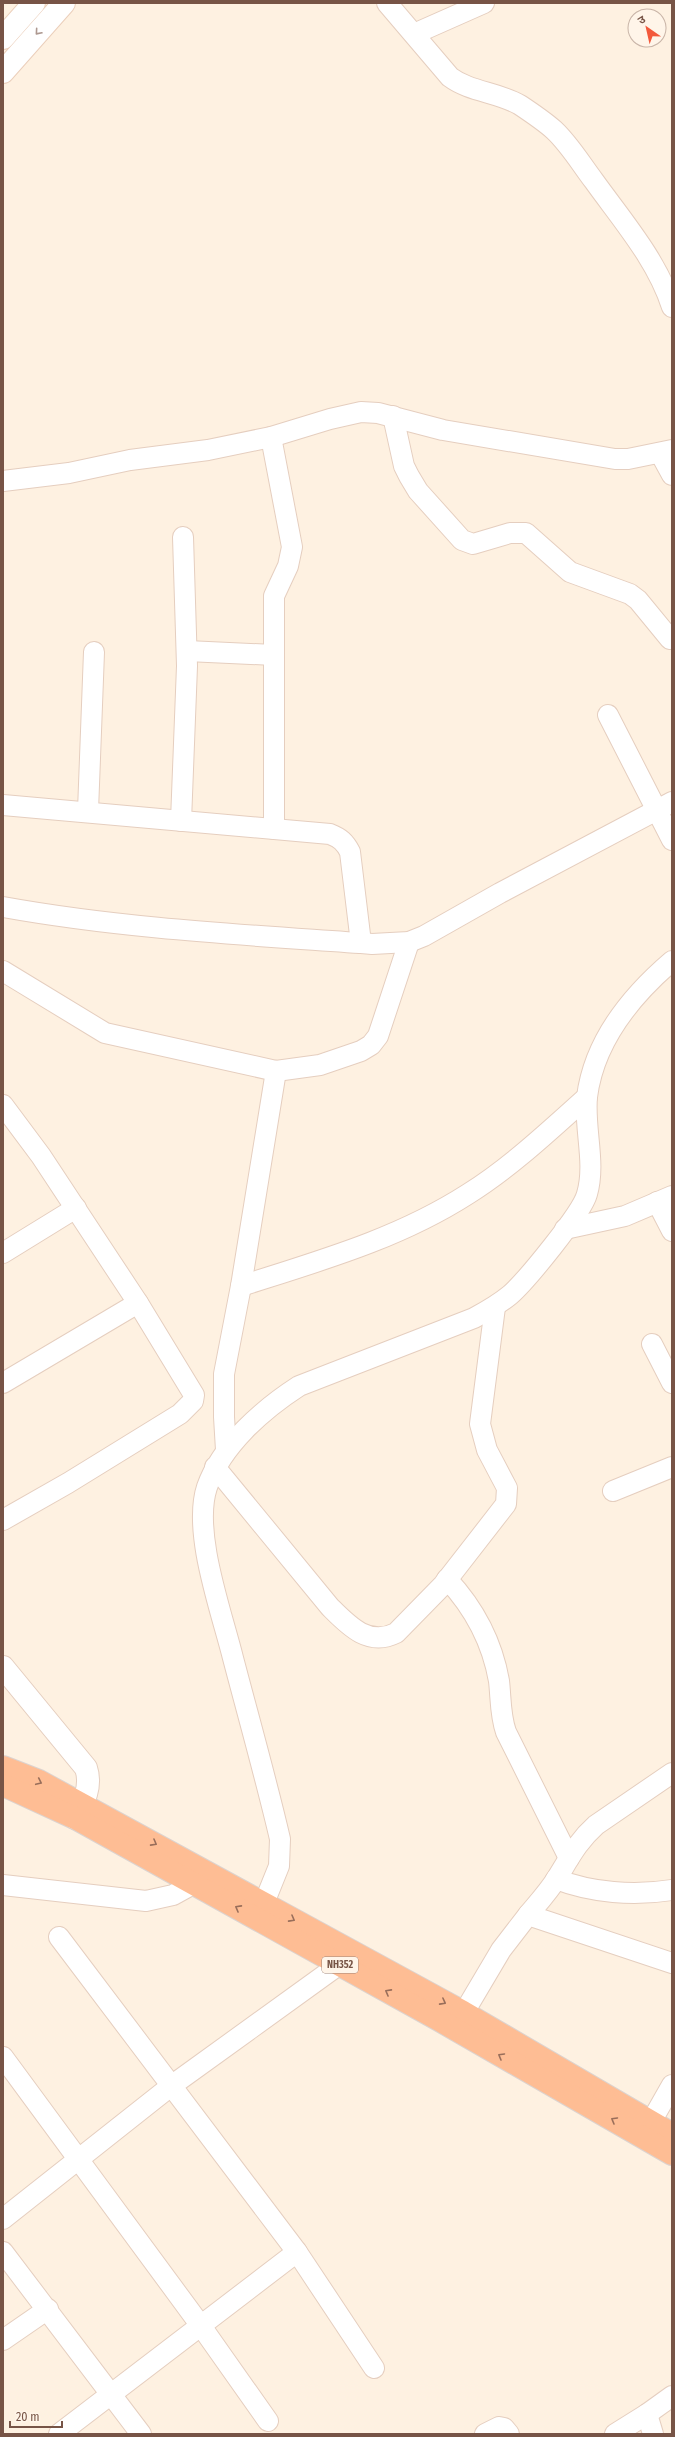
<svg xmlns="http://www.w3.org/2000/svg" width="675" height="2437" font-family="'Fira Sans Condensed','Noto Sans Devanagari',sans-serif">
<rect width="100%" height="100%" fill="#fef1e1"/>
<g fill="none" stroke-linecap="round" stroke-linejoin="round">
<g stroke="#e5cebf" stroke-width="22">
<g id="minor">
<path d="M387,3L450,77C470,92 498,92 520,105C532,113 544,121 554,130C570,145 581,164 594,181C622,220 657,260 672,307"/>
<polyline points="414,34 484,3"/>
<polyline points="393,416 404,466 409,476 418,491 462,540 473,544 510,533 526,533 570,572 630,594 638,600 670,639"/>
<polyline points="271,437 292,547 288,566 274,596 274,829"/>
<polyline points="660,453 672,475"/>
<polyline points="3,481 69,473 130,460 208,450 271,437 330,419 361,412 378,413 443,430 615,459 628,459 672,450"/>
<polyline points="187,651 274,655"/>
<polyline points="608,715 672,840"/>
<path d="M3,805L330,834C340,838 345,842 350,852L361,943"/>
<polyline points="88,811 94,652"/>
<polyline points="181,821 187,666 183,537"/>
<path d="M3,907C125,929 249,935 372,944L409,942L424,936L500,893L672,802"/>
<polyline points="3,971 105,1033 276,1071 320,1065 361,1051 371,1045 378,1036 409,942"/>
<polyline points="3,1105 41,1156 138,1303 194,1395 193,1401 180,1414 68,1483 3,1520"/>
<polyline points="657,1202 672,1231"/>
<polyline points="565,1229 625,1216 672,1196"/>
<polyline points="3,1253 76,1208"/>
<path d="M241,1286C319,1261 398,1239 468,1194C511,1167 549,1131 587,1097"/>
<polyline points="652,1344 672,1383"/>
<polyline points="3,1383 138,1303"/>
<polyline points="226,1450 224,1417 224,1374 241,1286 276,1071"/>
<path d="M215,1467L330,1607C348,1625 368,1647 396,1633L443,1585L506,1504L507,1488L487,1450L480,1424L495,1307"/>
<polyline points="613,1491 672,1467"/>
<path d="M447,1579C475,1609 492,1641 499,1681C501,1698 500,1715 506,1732L569,1858"/>
<path d="M556,1879C592,1893 634,1896 672,1890"/>
<polyline points="3,1885 146,1901 173,1895 193,1884"/>
<path d="M528,1915C538,1903 549,1891 557,1878C570,1857 578,1841 596,1825L672,1773"/>
<path d="M258,1918L279,1866L280,1839C266,1779 249,1719 233,1658C222,1613 192,1532 207,1487C222,1445 262,1410 299,1386L474,1318C487,1311 499,1304 510,1295C526,1281 582,1213 587,1194C596,1163 584,1129 587,1097C594,1041 631,996 672,961"/>
<polyline points="59,1937 297,2252 374,2368"/>
<polyline points="456,2026 501,1950 528,1915 672,1963"/>
<polyline points="3,2057 201,2326 268,2421"/>
<polyline points="643,2136 672,2085"/>
<polyline points="3,2219 171,2086 351,1956"/>
<polyline points="3,2252 141,2434"/>
<polyline points="3,2340 48,2309"/>
<polyline points="647,2414 653,2434"/>
<polyline points="59,2434 297,2252"/>
<polyline points="485,2434 499,2427 504,2428 509,2434"/>
<polyline points="615,2434 647,2414 672,2396"/>
</g>
</g>
<g stroke="#e5cebf" stroke-width="24">
<path id="tertiary" d="M3,1667L86,1768C92,1786 84,1802 75,1818"/>
</g>
<g stroke="#ebcfbb" stroke-width="24">
<g id="secondary">
<polyline points="3,38 34,3"/>
<polyline points="3,72 64,3"/>
</g>
</g>
<g stroke="#dcd3cf" stroke-width="24">
<g id="trunk">
<polyline points="3,1767 39,1781 463,2012 672,2134"/>
<polyline points="3,1785 75,1818 439,2020 672,2154"/>
</g>
</g>
<use href="#minor" stroke="#fff" stroke-width="20"/>
<use href="#tertiary" stroke="#fff" stroke-width="22"/>
<use href="#secondary" stroke="#fff" stroke-width="22"/>
<use href="#trunk" stroke="#febd94" stroke-width="22"/>
</g>
<defs><path id="oneway-chevron" d="M-2-3.5L2.5 0L-2 3.5" fill="none" stroke-width="1.6" stroke-linecap="round" stroke-linejoin="round"/></defs>
<use stroke="#ad9890" href="#oneway-chevron" transform="translate(38 32) rotate(131)"/>
<g stroke="#996e5a">
<use href="#oneway-chevron" transform="translate(39 1782) rotate(25)"/>
<use href="#oneway-chevron" transform="translate(154 1843) rotate(29)"/>
<use href="#oneway-chevron" transform="translate(238 1908) rotate(-151)"/>
<use href="#oneway-chevron" transform="translate(292 1919) rotate(29)"/>
<use href="#oneway-chevron" transform="translate(388 1992) rotate(-151)"/>
<use href="#oneway-chevron" transform="translate(443 2002) rotate(28)"/>
<use href="#oneway-chevron" transform="translate(501 2056) rotate(-150)"/>
<use href="#oneway-chevron" transform="translate(614 2120) rotate(-150)"/>
</g>
<g text-anchor="middle" dominant-baseline="central" stroke-width="4" stroke-linejoin="round" paint-order="stroke">
<rect fill="#fff5e9" stroke="#a08477" stroke-width="1" x="322" y="1957" width="36" height="16" rx="3"/>
<g font-size="10" font-weight="bold" fill="#775446">
<text x="340" y="1965">NH352</text>
</g>
</g>
<rect width="675" height="2437" fill="none" stroke="#775446" stroke-width="8"/>
<g transform="translate(647 28) rotate(326)"><circle r="19" fill="#fff5e9" stroke="#c9b5a8"/>
<path d="M0-3L7 15L0 10L-7 15Z" fill="#f3593b"/>
<text y="-6" font-size="11" font-weight="bold" text-anchor="middle" fill="#775446">उ</text>
</g>
<path d="M10 2421v6h52v-6" fill="none" stroke="#775446" stroke-width="2"/>
<text x="16" y="2421" font-size="12" fill="#775446" stroke="#fff5e9" stroke-width="3" paint-order="stroke">20 m</text>
</svg>
